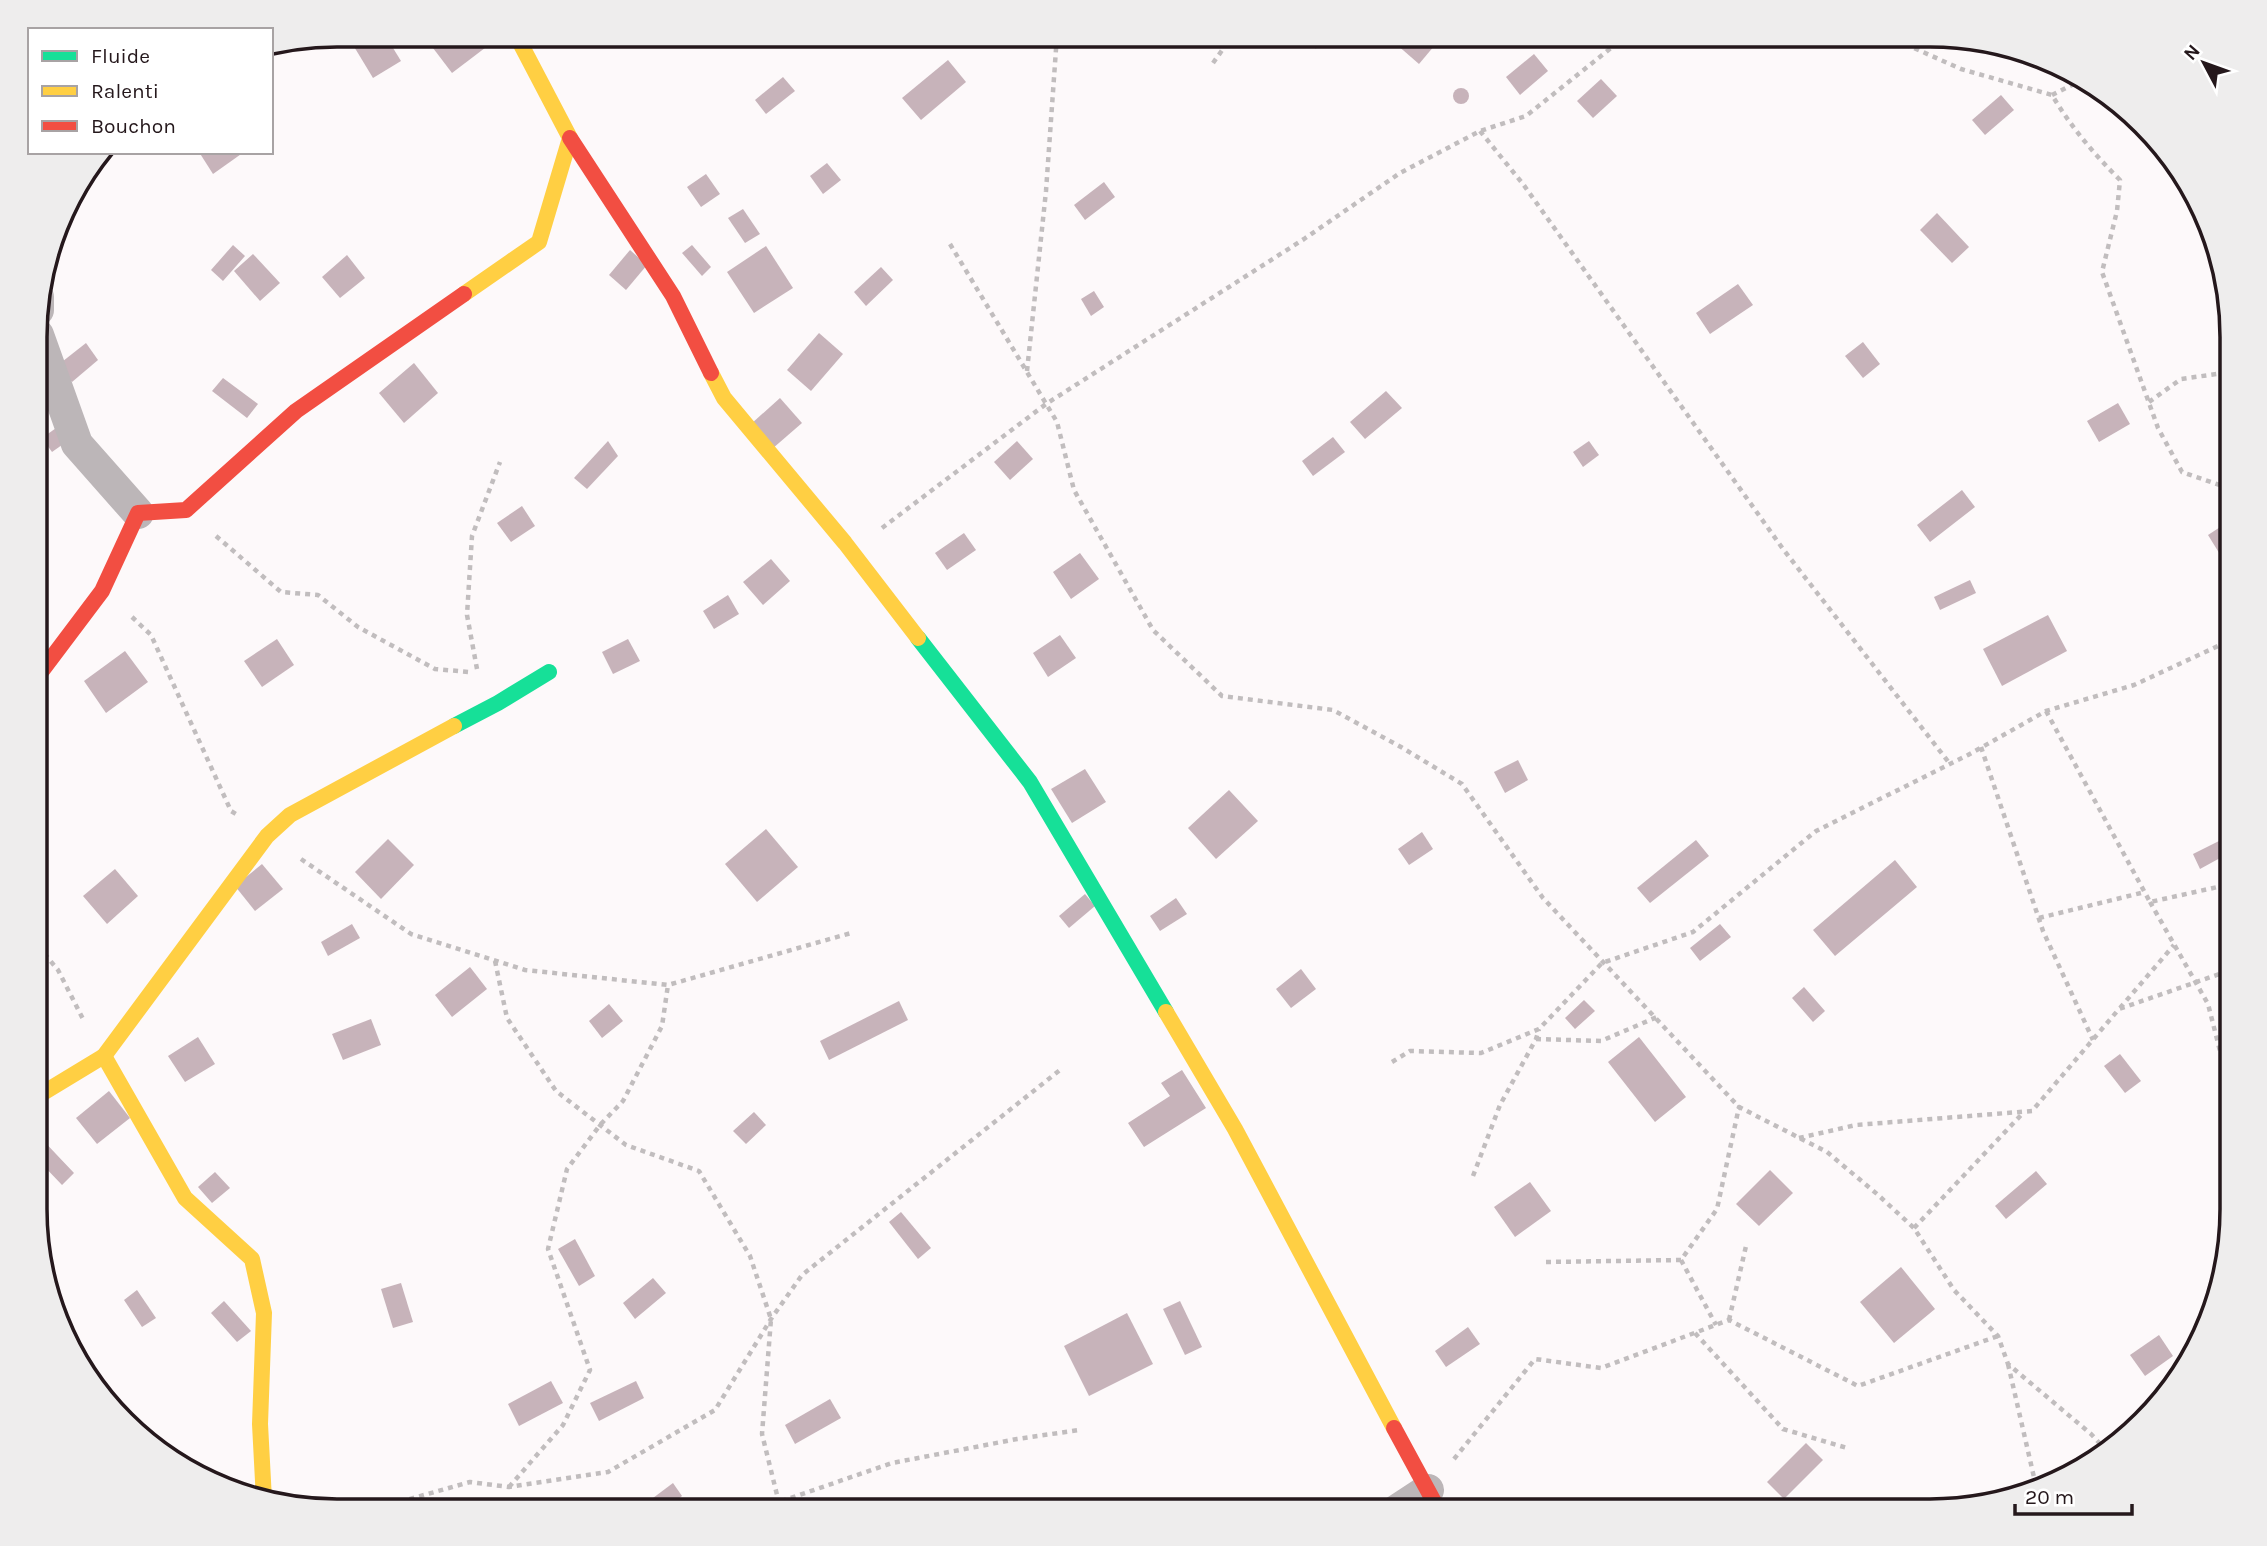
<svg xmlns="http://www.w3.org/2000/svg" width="2267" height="1546" font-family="Karla,sans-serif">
<rect width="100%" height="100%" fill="#fdf9fa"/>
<g fill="#c7b3ba">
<polygon points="347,35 385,35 401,61 373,78"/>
<polygon points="450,35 502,35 452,73 433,48"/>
<polygon points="1403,35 1436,35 1440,39 1419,64 1396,44"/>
<polygon points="1534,54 1548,71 1520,95 1506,77"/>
<polygon points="948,60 966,82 921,120 902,98"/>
<polygon points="783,77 795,91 766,114 755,100"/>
<polygon points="1601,79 1617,96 1593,118 1577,101"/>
<circle cx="1461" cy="96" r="8"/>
<polygon points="2001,95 2014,110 1985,135 1972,120"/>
<polygon points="199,152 244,152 213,174"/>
<polygon points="827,163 841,180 823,194 810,176"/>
<polygon points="706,174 720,194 701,207 687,187"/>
<polygon points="1104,182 1115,197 1085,220 1074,205"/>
<polygon points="743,209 760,234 745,243 728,218"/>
<polygon points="1937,213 1969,247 1952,263 1920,230"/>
<polygon points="233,245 245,256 223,281 211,270"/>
<polygon points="692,245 711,267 702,276 682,253"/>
<polygon points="766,246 793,288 754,313 727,272"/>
<polygon points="630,250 647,265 626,290 609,275"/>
<polygon points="253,254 280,283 260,301 234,271"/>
<polygon points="347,255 365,278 340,298 322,277"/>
<polygon points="881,267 893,280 866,306 854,292"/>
<polygon points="1738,284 1753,305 1710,334 1696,313"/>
<polygon points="1094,291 1104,307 1091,316 1081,299"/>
<polygon points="819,333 843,354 811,391 787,370"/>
<polygon points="1863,342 1880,364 1863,378 1845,356"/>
<polygon points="86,343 98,360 72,382 58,365"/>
<polygon points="414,363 438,393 404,423 379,393"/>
<polygon points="223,378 258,404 247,418 212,391"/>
<polygon points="1386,391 1402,408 1365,439 1350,422"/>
<polygon points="780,398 802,423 772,449 751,424"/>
<polygon points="2118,403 2130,424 2099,442 2087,421"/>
<polygon points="59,426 69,440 52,452 42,438"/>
<polygon points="1333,437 1345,452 1313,476 1302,461"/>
<polygon points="608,441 618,456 587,489 574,478"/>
<polygon points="1017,441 1033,459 1010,480 994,462"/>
<polygon points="1589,441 1599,455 1583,467 1573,452"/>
<polygon points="1962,490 1975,507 1930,542 1917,525"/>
<polygon points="522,506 535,526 511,542 497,523"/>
<polygon points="2231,520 2231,549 2221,556 2208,535"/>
<polygon points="964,533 976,550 947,570 935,553"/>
<polygon points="1080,553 1099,579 1071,599 1053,572"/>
<polygon points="771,559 790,581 763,605 743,582"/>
<polygon points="1970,580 1976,593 1940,610 1934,597"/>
<polygon points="728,595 739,614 714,629 703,611"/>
<polygon points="2048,615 2067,651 2002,686 1983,649"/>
<polygon points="1060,635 1076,658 1048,677 1033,653"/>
<polygon points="277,639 294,665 262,687 244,661"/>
<polygon points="628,639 640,661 613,674 602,652"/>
<polygon points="125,651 148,682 106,713 84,681"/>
<polygon points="1518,760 1528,780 1505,793 1494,772"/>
<polygon points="1085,769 1106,802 1072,823 1051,789"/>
<polygon points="1229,790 1258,821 1216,859 1188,828"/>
<polygon points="766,829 798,867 757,902 725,864"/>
<polygon points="1422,832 1433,849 1409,865 1398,849"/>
<polygon points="2231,835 2231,852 2200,869 2193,854"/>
<polygon points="388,839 414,865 381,899 355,872"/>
<polygon points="1696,840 1709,856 1650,903 1637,888"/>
<polygon points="1895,860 1917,887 1835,956 1813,930"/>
<polygon points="262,864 283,889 255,911 235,886"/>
<polygon points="115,869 138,896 107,924 83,896"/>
<polygon points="1085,894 1095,906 1069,928 1059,916"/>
<polygon points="1176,898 1187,914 1160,931 1150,916"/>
<polygon points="352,924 360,938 328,956 321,942"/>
<polygon points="1720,924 1731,937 1700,961 1690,948"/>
<polygon points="470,967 487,989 452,1017 435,995"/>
<polygon points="1301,969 1316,989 1291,1008 1276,989"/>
<polygon points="1804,987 1825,1011 1813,1022 1792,998"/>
<polygon points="1584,1000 1595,1011 1575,1029 1565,1018"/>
<polygon points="899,1001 908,1020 829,1060 820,1041"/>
<polygon points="609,1004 623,1021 602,1038 589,1021"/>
<polygon points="371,1019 381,1045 343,1060 332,1034"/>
<polygon points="198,1037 215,1064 185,1082 168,1056"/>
<polygon points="1639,1037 1686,1097 1655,1122 1608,1062"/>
<polygon points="2120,1054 2141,1081 2125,1093 2104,1066"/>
<polygon points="1182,1070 1206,1108 1144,1147 1128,1123 1170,1096 1161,1083"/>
<polygon points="109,1091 130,1118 97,1144 76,1118"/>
<polygon points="754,1112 766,1125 746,1144 733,1131"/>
<polygon points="38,1135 74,1173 62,1185 40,1162 38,1164"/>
<polygon points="1770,1170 1793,1193 1759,1226 1736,1204"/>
<polygon points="2036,1171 2047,1184 2006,1219 1995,1206"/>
<polygon points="215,1172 230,1188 212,1203 198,1187"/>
<polygon points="1530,1182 1551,1211 1515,1237 1494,1207"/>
<polygon points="901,1212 931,1248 918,1259 889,1222"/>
<polygon points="575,1239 595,1276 579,1286 558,1249"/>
<polygon points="1901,1267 1935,1309 1894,1343 1860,1302"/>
<polygon points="653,1278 666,1293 635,1319 623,1303"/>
<polygon points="401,1283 413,1322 393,1328 381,1289"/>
<polygon points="137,1290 156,1318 142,1327 124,1300"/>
<polygon points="224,1301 251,1331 237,1342 211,1313"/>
<polygon points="1180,1301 1202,1347 1185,1355 1163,1309"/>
<polygon points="1127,1313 1153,1364 1089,1396 1064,1346"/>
<polygon points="1468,1327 1480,1344 1446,1367 1435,1351"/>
<polygon points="2159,1335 2173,1356 2145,1376 2130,1355"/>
<polygon points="551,1381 563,1403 519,1426 508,1404"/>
<polygon points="636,1381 644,1398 599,1421 590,1403"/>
<polygon points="830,1399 841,1418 795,1444 785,1425"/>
<polygon points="1806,1443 1823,1460 1784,1499 1767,1482"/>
<polygon points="673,1483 682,1496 663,1511 656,1511 649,1501"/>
</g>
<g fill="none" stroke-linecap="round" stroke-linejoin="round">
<g stroke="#c1bdbe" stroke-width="4.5" stroke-dasharray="5 5" stroke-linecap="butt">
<polyline points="1212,35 1223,49 1213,63"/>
<polyline points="1309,35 1320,51"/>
<path d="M1887,36L1961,69L2052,95C2071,127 2094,154 2120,180L2117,211L2102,272L2158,428L2182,472L2231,489"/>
<polyline points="2052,95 2082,80"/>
<polyline points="1480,131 1523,184 1783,549 1950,764"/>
<polyline points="950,244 1057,422 1074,490 1153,630 1222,696 1333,710 1401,747 1462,784 1543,898 1739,1107 1827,1152 1877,1194 1914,1228 1954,1290 1998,1336 2008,1364 2091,1434 2103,1447"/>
<polyline points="1027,371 1046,191 1057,35"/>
<polyline points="2149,402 2181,379 2231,372"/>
<polyline points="882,528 1046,404 1304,239 1400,173 1480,131 1526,116 1626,36"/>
<polyline points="216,536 281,592 318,595 358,627 435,669 469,672"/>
<polyline points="132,617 151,635 231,811 236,814"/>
<polyline points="477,669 467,615 472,536 500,462"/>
<polyline points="2046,711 2150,902 2231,884"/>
<polyline points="1981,747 2043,931 2093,1040"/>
<polyline points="301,859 411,934 525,970 668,985 851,933"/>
<polyline points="2150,902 2208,1004 2231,1094"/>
<polyline points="2039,918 2145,892"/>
<polyline points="38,946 58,970 83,1019"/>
<polyline points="495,961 507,1018 556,1091 626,1145 699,1171 750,1256 771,1319 762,1434 781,1511"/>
<polyline points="2120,1008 2174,945"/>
<polyline points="1536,1039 1601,1041 1657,1017"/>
<polyline points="2220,1053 2231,1060"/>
<polyline points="1392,1062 1410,1051 1481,1053 1539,1029 1602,963 1693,932 1816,831 1968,755 2046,711 2134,685 2231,640"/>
<polyline points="1799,1138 1856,1125 2032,1111 2119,1009 2231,970"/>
<polyline points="1473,1176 1500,1105 1536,1039 1539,1029"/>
<polyline points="1914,1228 2023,1113"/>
<polyline points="1681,1260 1716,1325"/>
<polyline points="1546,1262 1681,1260 1717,1209 1739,1107 1741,1109"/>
<polyline points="1729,1320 1746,1246"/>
<polyline points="1695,1333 1783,1429 1847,1448"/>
<polyline points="2008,1364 2036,1486"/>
<polyline points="1454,1459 1535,1359 1601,1368 1729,1320 1858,1386 1998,1336"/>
<polyline points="2035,1484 2055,1482"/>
<polyline points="509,1487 563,1425 590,1370 548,1249 567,1169 600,1125 623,1101 662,1026 668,985"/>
<polyline points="371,1510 470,1482 509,1487 608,1472 715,1410 771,1319 802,1275 1060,1070"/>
<polyline points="753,1511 892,1463 1017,1439 1079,1430"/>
</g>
<g stroke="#bcb6b8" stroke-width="32">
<polyline points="38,310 38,297"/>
<polyline points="38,335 77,444 138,513"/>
<polyline points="1396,1511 1428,1490"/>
</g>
<g stroke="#16e098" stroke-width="16">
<polyline points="918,638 1030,782 1166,1012"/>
<polyline points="454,726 498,703 549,672"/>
</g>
<g stroke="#ffcf43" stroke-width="16">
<polyline points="464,294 539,242 570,138 516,35"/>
<polyline points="711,373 724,398 845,543 918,638"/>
<polyline points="1166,1012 1235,1129 1394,1428"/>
<polyline points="104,1056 185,1198 252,1259 264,1313 260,1424 264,1500"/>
<polyline points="38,1096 104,1056 267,836 290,815 454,726"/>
</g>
<g stroke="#f24e42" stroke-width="16">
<polyline points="570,138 673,296 711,373"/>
<polyline points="38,676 102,591 138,513 186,510 296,411 464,294"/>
<polyline points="1394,1428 1439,1511"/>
</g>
</g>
<path d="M0 0H2267V1546H0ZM337 47H1930A290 290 0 0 1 2220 337V1209A290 290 0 0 1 1930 1499H337A290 290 0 0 1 47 1209V337A290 290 0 0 1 337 47Z" fill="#eeeded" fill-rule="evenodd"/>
<path fill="none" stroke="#25181c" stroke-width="3.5" d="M337 47H1930A290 290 0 0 1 2220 337V1209A290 290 0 0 1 1930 1499H337A290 290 0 0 1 47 1209V337A290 290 0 0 1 337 47Z"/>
<rect x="28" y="28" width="245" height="126" fill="#ffffff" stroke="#a8a3a4" stroke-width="2"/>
<rect x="42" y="51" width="35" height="10" fill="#16e098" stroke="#a8a3a4" stroke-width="2"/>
<text x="91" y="63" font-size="21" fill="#25181c">Fluide</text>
<rect x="42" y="86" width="35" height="10" fill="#ffcf43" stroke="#a8a3a4" stroke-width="2"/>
<text x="91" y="98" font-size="21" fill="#25181c">Ralenti</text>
<rect x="42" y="121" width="35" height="10" fill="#f24e42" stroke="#a8a3a4" stroke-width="2"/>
<text x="91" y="133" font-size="21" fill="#25181c">Bouchon</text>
<g transform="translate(2204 63) rotate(311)" stroke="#ffffff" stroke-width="5" paint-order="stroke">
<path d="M0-5L12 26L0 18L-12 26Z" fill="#25181c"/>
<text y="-10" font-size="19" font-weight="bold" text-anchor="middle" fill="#25181c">N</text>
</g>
<path d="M2015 1504v10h117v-10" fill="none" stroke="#25181c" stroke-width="3.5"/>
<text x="2025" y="1504" font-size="21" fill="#25181c" stroke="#ffffff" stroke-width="5" paint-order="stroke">20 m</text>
</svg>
